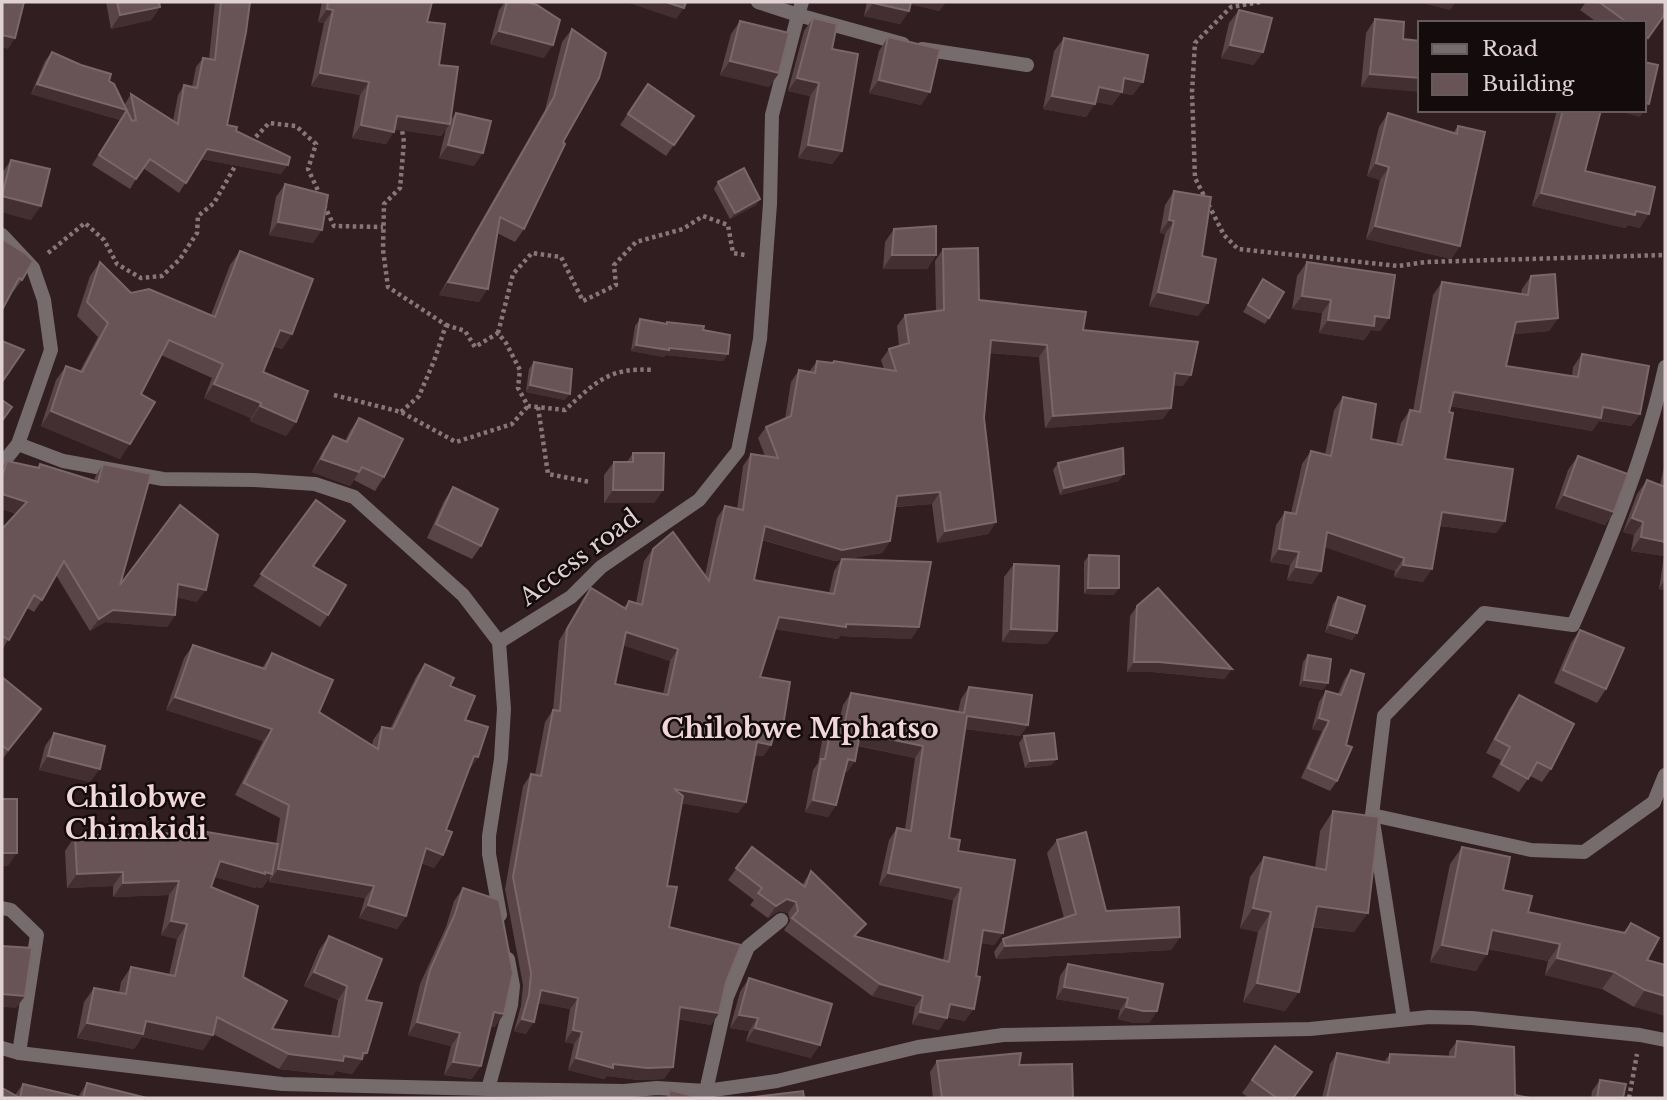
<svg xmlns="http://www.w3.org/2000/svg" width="1667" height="1100" font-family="'Libre Baskerville',serif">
<rect width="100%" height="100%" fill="#311e21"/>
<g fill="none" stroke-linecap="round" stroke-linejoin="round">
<g stroke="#877779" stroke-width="4.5" stroke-dasharray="3.5 3.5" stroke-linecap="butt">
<polyline points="1260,2 1231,7 1195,43 1192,92 1195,178 1224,235 1238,249 1398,266 1426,262 1665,255"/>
<polyline points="251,142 269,123 296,126 316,144 308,169 321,197"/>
<polyline points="324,205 334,226 383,227"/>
<polyline points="48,253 85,223 104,240 117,264 141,278 162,276 180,259 197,233 198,216 214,203 238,161"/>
<path d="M446,325L465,331L475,347L498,333L506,343L520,370L518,388L528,406L565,410C596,382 609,367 653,370"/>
<polyline points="498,333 513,274 532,253 561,257 583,301 616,285 614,265 636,242 683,229 703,216 728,225 733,253 745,255"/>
<polyline points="334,395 401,412 456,442 512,424 528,406"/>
<polyline points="538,407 548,474 590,482"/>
<polyline points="401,412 419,396 434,361 446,325 388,287 383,250 384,204 400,188 404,142 401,124"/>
<polyline points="1629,1098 1637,1054"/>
</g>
<g stroke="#766b6d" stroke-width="14">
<polyline points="758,2 798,15 802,2"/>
<polyline points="922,49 1027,65"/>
<polyline points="2,235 33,268 44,300 51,350 18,444 63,461 163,479 254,480 315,484 354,497 463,595 499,642"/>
<polyline points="2,464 18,444"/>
<polyline points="499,642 571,597 601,567 699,500 738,451 760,339 770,204 772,115 798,15 903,44"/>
<polyline points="499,642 504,709 501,759 489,836 489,854 500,915"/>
<polyline points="1372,815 1531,850 1584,852 1654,802 1665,775"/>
<polyline points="2,908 11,910 37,935 19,1053"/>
<path d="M1404,1019L1372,815L1384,716L1484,613L1573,625C1609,544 1646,454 1665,367"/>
<polyline points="2,1048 19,1053 282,1084 488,1089 624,1091 657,1088 706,1091 777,1081 918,1047 1003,1035 1310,1029 1429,1017 1472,1018 1640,1035 1665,1040"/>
<polyline points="488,1089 511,1005 513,986 508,959"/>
<polyline points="706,1091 727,997 748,947 781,920"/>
</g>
</g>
<g fill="#594448" fill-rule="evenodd">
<polygon points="106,2 159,2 160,7 151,20 111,29"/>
<polygon points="215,2 250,2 227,125 281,174 201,159 179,193 143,168 130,189 92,165 120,120 31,94 45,61 52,52 109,81 125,107 125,104 131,94 173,121 178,95 184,85 192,87 196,67 203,58 209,59"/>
<polygon points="322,2 432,2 427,22 439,65 450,121 456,113 474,166 439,158 446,129 441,136 395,129 386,144 352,138 360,95 311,86 324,23 318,22"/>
<polygon points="505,2 527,2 544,58 490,44 499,10"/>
<polygon points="867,2 946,2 939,11 911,4 909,11 900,24 864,16"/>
<polygon points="1586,2 1665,2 1665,15 1644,44 1644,23 1598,23 1580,10"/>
<polygon points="1239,10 1254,65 1221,58 1229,23"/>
<polygon points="813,18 832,49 842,151 832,164 798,158 810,96 788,91 804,31"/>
<polygon points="1375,19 1403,39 1361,87 1366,33"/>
<polygon points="740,21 779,73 769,87 720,75 731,34"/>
<polygon points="572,29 563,142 524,229 515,242 497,233 479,302 439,295 545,110 562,42"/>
<polygon points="888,37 921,105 869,93 879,51"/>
<polygon points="1064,38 1133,95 1121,93 1112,105 1096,102 1086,117 1043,109 1054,51"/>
<polygon points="648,84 694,116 666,156 620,125"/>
<polygon points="1557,110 1601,110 1585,171 1640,228 1628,225 1625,228 1532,206"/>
<polygon points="1388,113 1453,133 1458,126 1460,246 1451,259 1366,239 1380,180 1367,176 1379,127"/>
<polygon points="11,160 31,220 2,212 2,173"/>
<polygon points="718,182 760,199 756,205 730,219 714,189"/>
<polygon points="285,184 313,243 269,235 276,197"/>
<polygon points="1174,191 1198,316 1149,306 1165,234 1160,233 1165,205"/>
<polygon points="894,229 936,255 927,269 883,269 885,242"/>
<polygon points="2,239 22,280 13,292 12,291"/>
<path d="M943,249L979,300L1083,330L1183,386L1174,385L1163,419L1045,428L1039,357L990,353L984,418L996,522L988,534L937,543L932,504L896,507L890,541L882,553L847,559L919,627L911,639L840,636L838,639L775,629L760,677L774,737H773L771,745L763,756L754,755L746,802L738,813L682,803L667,886L669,927L726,982L719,1013L711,1025L678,1019L664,1079L639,1080L607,1076L604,1079L568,1070L574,1044L565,1042L570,1009L539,1003L526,1034L514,1031L521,1006L523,985L505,889L523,786L531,774L535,775L545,722L553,710L559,641L583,599L591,588L624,607L629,601L636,603L644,561L653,549L705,575L717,518L725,506L737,509L743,466L751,454L765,456L758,438L766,427L785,419L791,382L799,370L809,372L817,361L832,363L834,361L884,369L881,360L889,349L899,346L897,326L905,315L936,311L935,261ZM762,540L834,561L841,560L834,571L829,593L754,580ZM624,645L670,661L663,694L615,684Z"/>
<polygon points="240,251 292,334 282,349 273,346 263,372 296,422 286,436 250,421 251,418 204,398 212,378 161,355 141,394 120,459 41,426 56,380 66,366 80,371 98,337 77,316 90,276 100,262 131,293 211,315 230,265"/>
<polygon points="1307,262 1389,318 1380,331 1371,330 1364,340 1319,333 1322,313 1292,309 1297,276"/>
<polygon points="1531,276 1558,318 1549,331 1513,334 1506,366 1572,376 1573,367 1582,354 1640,414 1631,426 1599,421 1592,431 1450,406 1449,412 1445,459 1505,521 1496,533 1440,526 1423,582 1394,577 1395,571 1325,547 1312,584 1287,580 1290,565 1270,562 1276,525 1285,512 1291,513 1302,464 1311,451 1325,455 1334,410 1343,397 1371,439 1396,444 1401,423 1410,410 1413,411 1433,295 1442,282 1521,294 1522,289"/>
<polygon points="1263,279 1269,318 1265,324 1243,312"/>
<polygon points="640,319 666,324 667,322 703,330 728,354 723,361 666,355 664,357 631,351 635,326"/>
<polygon points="534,362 565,400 526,392 529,369"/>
<polygon points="359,418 384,477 375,491 354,480 350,486 312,472 324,449 333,436 345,441 350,431"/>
<polygon points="633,453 663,490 654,503 604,503 604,475 614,462 627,462"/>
<polygon points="1578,456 1614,512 1605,525 1555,508 1568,470"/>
<polygon points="7,461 38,467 40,464 94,481 95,477 103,464 120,585 180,505 197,602 177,597 175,615 167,627 105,622 90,631 56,575 42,600 34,612 27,608 2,650 2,529 17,514 2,509 2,468"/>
<polygon points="1058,463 1119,481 1060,495 1053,470"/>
<polygon points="1665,465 1665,590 1659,589 1664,556 1631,551 1634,535 1623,532 1637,494 1647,480 1660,485 1664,467"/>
<polygon points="453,487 481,546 472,559 427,538 444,501"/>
<polygon points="316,500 313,566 328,615 320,627 253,586"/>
<polygon points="1089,555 1114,595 1084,594 1084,562"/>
<polygon points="1014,564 1047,644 1002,642 1004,577"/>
<polygon points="1338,597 1357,633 1352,640 1325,632 1333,604"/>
<polygon points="1137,606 1225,679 1152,672 1127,672 1130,616"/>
<polygon points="1580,630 1606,689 1597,703 1554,683 1571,643"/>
<polygon points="193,645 262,668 272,653 319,712 372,745 373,740 382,727 390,729 416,677 425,664 450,686 465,720 478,757 469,770 446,830 443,855 434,868 421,863 406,916 397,929 359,918 365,898 269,882 270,877 262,888 256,887 255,888 215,877 211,887 243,977 272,1029 331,1036 338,1000 304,986 319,950 329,936 366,1000 367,1053 352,1074 336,1071 333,1075 279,1069 213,1034 203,1050 142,1037 134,1049 77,1038 84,1002 94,988 119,993 121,982 131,967 169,975 177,939 161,935 169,895 113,897 113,886 67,888 65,851 75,836 276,844 280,818 235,795 263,741 166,710 184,658"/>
<polygon points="1308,655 1323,690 1299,686 1303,662"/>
<polygon points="1351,670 1337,781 1330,791 1301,778 1322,731 1312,729 1319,702 1326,691 1338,694 1344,680"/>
<polygon points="2,677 32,721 2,760"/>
<polygon points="969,687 1028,725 1020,736 965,729 949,838 958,851 1003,933 994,945 981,943 965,1021 947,1017 939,1030 912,1024 915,1007 872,996 784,930 790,921 788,913 779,911 768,918 750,905 754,900 728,880 752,847 802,885 811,871 857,936 943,960 953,900 879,885 889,840 897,828 905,829 915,758 858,746 855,761 847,772 845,772 836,805 828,817 805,812 813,770 818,763 823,735 832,724 838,725 843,705 851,693 958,712 961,699"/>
<polygon points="1519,695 1551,769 1542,782 1530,776 1519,792 1492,777 1501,760 1486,753 1510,708"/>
<polygon points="54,733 90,782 39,770 45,746"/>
<polygon points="1024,736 1052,765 1025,768 1019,743"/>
<polygon points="1333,811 1354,932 1312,927 1285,1011 1243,1002 1258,932 1240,928 1250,877 1264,857 1315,868 1320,831"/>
<polygon points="1057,840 1106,911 1180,937 1171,950 996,959 994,952 1003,939 1064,918 1047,853"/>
<polygon points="1462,847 1503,890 1528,912 1623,933 1631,923 1647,960 1665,965 1634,1007 1602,989 1545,975 1548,961 1488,949 1476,971 1430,962 1450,864"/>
<polygon points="463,888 495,1027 490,1026 472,1079 444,1075 451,1046 408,1035 420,984 446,927 454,901"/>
<polygon points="1068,964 1157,1011 1149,1023 1134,1023 1118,1019 1120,1010 1056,999 1060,976"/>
<polygon points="749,978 811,1058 746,1041 749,1031 730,1028 740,992"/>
<polygon points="1457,1041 1515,1095 1530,1098 1322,1098 1330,1064 1337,1053 1384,1062 1390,1054 1449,1056 1449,1052"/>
<polygon points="1275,1046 1293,1098 1249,1098 1242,1093"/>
<polygon points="937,1061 1019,1065 1073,1098 933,1098 930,1072"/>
<polygon points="1600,1080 1623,1098 1591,1098 1592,1091"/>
<polygon points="87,1083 147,1098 2,1098 15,1095 23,1084 78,1097"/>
</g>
<g fill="#432e32">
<polygon points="626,2 666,2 684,8 676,19"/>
<polygon points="905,2 946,2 939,11 904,3"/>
<polygon points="1417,2 1456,2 1450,10"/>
<polygon points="873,3 909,11 900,24 864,16"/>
<polygon points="160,7 151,20 111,29 120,15"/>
<polygon points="327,9 333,10 324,23 318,22"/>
<polygon points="499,31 553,45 544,58 490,44"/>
<polygon points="2,35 15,38 8,49 2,47"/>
<polygon points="1230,45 1263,52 1254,65 1221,58"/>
<polygon points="730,61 779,73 769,87 720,75"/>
<polygon points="320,73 369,82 360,95 311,86"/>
<polygon points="1370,74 1420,78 1420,92 1361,87"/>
<polygon points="797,78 819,83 810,96 788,91"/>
<polygon points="1124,78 1143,82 1133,95 1121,93 1112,105 1090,101 1099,87"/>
<polygon points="879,80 930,92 921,105 869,93"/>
<polygon points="37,84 127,110 120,120 31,94"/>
<polygon points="1052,96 1095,104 1086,117 1043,109"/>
<polygon points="1644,102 1649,104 1640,117 1614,110 1644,110"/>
<polygon points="397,116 450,124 441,136 389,129"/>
<polygon points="361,125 394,132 386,144 352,138"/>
<polygon points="448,145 483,153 474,166 439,158"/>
<polygon points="808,145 842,151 832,164 798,158"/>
<polygon points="207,149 288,165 281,174 201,159"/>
<polygon points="1376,163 1389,167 1380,180 1367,176"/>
<polygon points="1541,193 1636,211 1649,214 1640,228 1628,225 1625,228 1532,206"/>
<polygon points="2,196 41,206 31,220 2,212"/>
<polygon points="760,199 756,205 730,219 735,213"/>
<polygon points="1169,220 1174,221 1165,234 1160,233"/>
<polygon points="278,222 322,230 313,243 269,235"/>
<polygon points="1375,226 1460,246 1451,259 1366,239"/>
<polygon points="892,255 936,255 927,269 883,269"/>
<polygon points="448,282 488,289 479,302 439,295"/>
<polygon points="1158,292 1208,303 1198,316 1149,306"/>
<polygon points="1302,296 1331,300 1322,313 1292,309"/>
<polygon points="1375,316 1389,318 1380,331 1371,330 1364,340 1319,333 1328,320"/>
<polygon points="1558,318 1549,331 1507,335 1516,322"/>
<polygon points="280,330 292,334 282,349 270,344"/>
<polygon points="991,340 1047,345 1039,357 983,352"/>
<polygon points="636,345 669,348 728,354 723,361 666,355 664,357 631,351"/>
<polygon points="1175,373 1191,375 1183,386 1167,385"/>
<polygon points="214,384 261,403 251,418 204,398"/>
<polygon points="530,385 570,394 565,400 526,392"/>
<polygon points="1454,392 1603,407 1640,414 1631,426 1599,421 1592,431 1445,405"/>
<polygon points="260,406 296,422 286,436 250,421"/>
<polygon points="1171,408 1163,419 1045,428 1053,416"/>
<polygon points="51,411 130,444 120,459 41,426"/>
<polygon points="321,459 359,472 350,486 312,472"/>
<polygon points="1124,474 1119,481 1060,495 1064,488"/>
<polygon points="613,490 663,490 654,503 604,503"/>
<polygon points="940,492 932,504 889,507 897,496"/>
<polygon points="2,494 27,502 19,514 2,509"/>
<polygon points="1564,495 1614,512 1605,525 1555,508"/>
<polygon points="1442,512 1505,521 1496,533 1433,525"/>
<polygon points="1632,518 1643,522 1634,535 1623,532"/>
<polygon points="996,522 988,534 937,543 945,531"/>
<polygon points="765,526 890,541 882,553 834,561 757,538"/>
<polygon points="1327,532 1404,558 1395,571 1318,545"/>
<polygon points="1641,537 1665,542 1664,556 1631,551"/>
<polygon points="1279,549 1299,552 1290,565 1270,562"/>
<polygon points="1403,565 1432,569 1423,582 1394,577"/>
<polygon points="1296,567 1321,571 1312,584 1287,580"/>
<polygon points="1665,580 1665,590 1659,589"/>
<polygon points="178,584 206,590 197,602 170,596"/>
<polygon points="1088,588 1119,588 1114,595 1084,594"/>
<polygon points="113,610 175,615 167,627 105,622 90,631 99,619"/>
<polygon points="779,617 919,627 911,639 840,636 838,639 771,629"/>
<polygon points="1330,625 1357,633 1352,640 1325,632"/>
<polygon points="1011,629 1057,631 1047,644 1002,642"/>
<polygon points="626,632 678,649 670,661 618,644"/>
<polygon points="1134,662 1159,662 1232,669 1225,679 1152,672 1127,672"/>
<polygon points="1304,680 1328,683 1323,690 1299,686"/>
<polygon points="175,697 272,729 263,741 166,710"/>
<polygon points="41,709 32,721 2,760 8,750"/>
<polygon points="967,716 1028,725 1020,736 958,728"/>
<polygon points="1319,718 1329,721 1322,731 1312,729"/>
<polygon points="776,725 783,726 774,737 768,736"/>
<polygon points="860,733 923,746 915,758 852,744"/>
<polygon points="757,742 771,745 763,756 749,753"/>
<polygon points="48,756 100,769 90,782 39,770"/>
<polygon points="474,756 478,757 469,770 465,769"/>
<polygon points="848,759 855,761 847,772 840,771"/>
<polygon points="1057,759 1052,765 1025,768 1030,761"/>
<polygon points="674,789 746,802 738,813 666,801"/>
<polygon points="813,800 836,805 828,817 805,812"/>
<polygon points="426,848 443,855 434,868 417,861"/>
<polygon points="2,853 17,853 8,866 2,866"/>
<polygon points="220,861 265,872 272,874 262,888 256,887 255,888 210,876"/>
<polygon points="278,869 374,886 365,898 269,882"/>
<polygon points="123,872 113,886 67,888 77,874"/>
<polygon points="888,873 961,888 953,900 879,885"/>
<polygon points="179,881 169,895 113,897 123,883"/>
<polygon points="787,899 796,902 788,913 779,911 768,918 776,906"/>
<polygon points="368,905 406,916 397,929 359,918"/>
<polygon points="1317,906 1368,913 1354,932 1303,925"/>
<polygon points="1253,908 1271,912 1258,932 1240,928"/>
<polygon points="171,921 187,924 177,939 161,935"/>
<polygon points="983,930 1003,933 994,945 975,942"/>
<polygon points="1492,930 1560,944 1548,961 1480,947"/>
<polygon points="1180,937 1171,950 996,959 1005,946"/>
<polygon points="1442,945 1487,954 1476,971 1430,962"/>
<polygon points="1557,958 1614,972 1602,989 1545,975"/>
<polygon points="314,972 347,986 338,1000 304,986"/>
<polygon points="1257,983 1299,992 1285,1011 1243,1002"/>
<polygon points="880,984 923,996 915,1007 872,996"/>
<polygon points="1064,987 1128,998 1120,1010 1056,999"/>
<polygon points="541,990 578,998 570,1009 533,1002"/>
<polygon points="1645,990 1665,996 1665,1016 1634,1007"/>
<polygon points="2,994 25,996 16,1008 2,1007"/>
<polygon points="950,1004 974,1009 965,1021 942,1015"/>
<polygon points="680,1007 719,1013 711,1025 672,1018"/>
<polygon points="1126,1007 1157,1011 1149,1023 1134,1023 1118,1019"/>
<polygon points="494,1012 504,1014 495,1027 485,1025"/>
<polygon points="920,1012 947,1018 939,1030 912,1024"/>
<polygon points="739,1015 758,1018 749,1031 730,1028"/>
<polygon points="522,1019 534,1022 526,1034 514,1031"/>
<polygon points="146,1021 213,1035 203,1050 142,1037 134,1049 77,1038 87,1023"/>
<polygon points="417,1022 460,1033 451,1046 408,1035"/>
<polygon points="755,1028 820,1045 811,1058 746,1041"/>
<polygon points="573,1030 582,1032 574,1044 565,1042"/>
<polygon points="363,1053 367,1053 352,1074 336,1071 333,1075 279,1069 289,1054 344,1056"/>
<polygon points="576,1058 613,1064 673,1067 664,1079 639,1080 607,1076 604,1079 568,1070"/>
<polygon points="453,1062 481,1066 472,1079 444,1075"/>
</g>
<g fill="#685357" stroke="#7a676a" stroke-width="2" fill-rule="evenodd">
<polygon points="2,2 24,2 15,38 2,35"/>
<polygon points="117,2 159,2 160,7 120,15"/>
<polygon points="221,2 250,2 246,32 227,125 237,127 236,131 290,157 288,165 207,149 186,183 150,159 136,179 99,155 127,110 37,84 52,52 81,65 111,74 109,81 114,84 132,121 136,120 131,94 178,124 184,85 197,88 203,58 215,60"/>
<polygon points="328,2 432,2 427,22 445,24 439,65 458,67 450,124 397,116 394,132 361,125 369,82 320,73 333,10 327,9"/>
<polygon points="507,2 527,2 537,5 560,20 553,45 499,31"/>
<polygon points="666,2 686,2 684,8"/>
<polygon points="873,2 911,2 909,11 873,3"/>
<polygon points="1599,2 1665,2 1665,14 1648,38 1644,35 1644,23 1628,23"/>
<polygon points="1239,10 1272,18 1263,52 1230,45"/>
<polygon points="813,18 837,24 832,49 858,54 842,151 808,145 819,83 797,78"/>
<polygon points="1375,19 1404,22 1403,39 1420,41 1420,78 1370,74"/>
<polygon points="740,21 789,33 779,73 730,61"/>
<polygon points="572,29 606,53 599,78 563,142 565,144 524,229 500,217 488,289 448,282 554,97"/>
<polygon points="888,37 940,49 930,92 879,80"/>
<polygon points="1064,38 1148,55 1143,82 1124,78 1122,92 1099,87 1095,104 1052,96"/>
<polygon points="1644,62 1658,65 1649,104 1644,102"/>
<polygon points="648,84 694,116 674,145 628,114"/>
<polygon points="1563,110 1601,110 1585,171 1655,187 1649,214 1636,211 1635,215 1541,193"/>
<polygon points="456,113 491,121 483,153 448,145"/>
<polygon points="1388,113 1457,134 1458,126 1485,132 1460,246 1375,226 1389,167 1376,163"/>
<polygon points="11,160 50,169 41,206 2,196"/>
<polygon points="744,168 760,199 735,213 718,182"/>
<polygon points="285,184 328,195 322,230 278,222"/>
<polygon points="1174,191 1211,197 1202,256 1216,259 1208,303 1158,292 1174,221 1169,220"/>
<polygon points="936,226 936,255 892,255 894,229"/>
<polygon points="2,239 26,254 33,261 22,280 19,278 2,310"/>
<path d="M978,248L979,300L1086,312L1083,330L1198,342L1191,375L1175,373L1171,408L1053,416L1047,345L991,340L984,418L996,522L945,531L940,492L897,496L890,541L842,550L765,526L754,580L834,594L842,559L931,562L919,627L846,624V627L779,617L760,677L790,682L783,726L776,725L771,745L757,742L746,802L674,789L683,796L667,886L677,887L669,927L741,945L726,982L719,1013L680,1007L673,1067L647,1068L613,1064V1068L576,1058L582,1032L573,1030L578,998L541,990L534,1022L522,1019L529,995L531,973L513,877L531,774L541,776L553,710L560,711L567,629L591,588L626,609L629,601L642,605L653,549L673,532L709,581L725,506L743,510L751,454L778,458L766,427L791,416L799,370L815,373L817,361L833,363L834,361L896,371L889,349L909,343L905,315L944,310L943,249ZM626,632L678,649L668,695L615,684Z"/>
<polygon points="240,251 313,279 292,334 280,330 263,372 308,391 296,422 260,406 261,403 214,384 223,364 169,340 141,394 155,402 130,444 51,411 66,366 82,372 108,323 87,302 100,262 131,293 149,289 215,317"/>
<polygon points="1307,262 1395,275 1389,318 1375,316 1374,326 1328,320 1331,300 1302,296"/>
<polygon points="1555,274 1558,318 1516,322 1506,366 1578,377 1582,354 1649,366 1640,414 1603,407 1601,418 1454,392 1449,412 1453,413 1445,459 1513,469 1505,521 1442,512 1432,569 1403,565 1404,558 1327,532 1321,571 1296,567 1299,552 1279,549 1285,512 1296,514 1311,451 1331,456 1343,397 1376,404 1371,439 1402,445 1410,410 1420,412 1442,282 1528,295 1531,276"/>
<polygon points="1263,279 1284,292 1269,318 1248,305"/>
<polygon points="640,319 667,324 667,322 704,326 703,330 730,335 728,354 669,348 669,350 636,345"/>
<polygon points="2,341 24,350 2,382"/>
<polygon points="534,362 572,369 570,394 530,385"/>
<polygon points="2,400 12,407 2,421"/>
<polygon points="359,418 403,439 384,477 362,467 359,472 321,459 333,436 347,442"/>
<polygon points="1123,448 1124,474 1064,488 1058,463"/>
<polygon points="633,453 664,453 663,490 613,490 614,462 633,462"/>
<polygon points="1578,456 1628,474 1614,512 1564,495"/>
<polygon points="7,461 39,468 40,464 98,482 103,464 151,474 120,585 180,505 218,535 206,590 178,584 175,615 113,610 99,619 64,561 42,600 34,595 9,640 2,636 2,529 27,502 2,494 2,477"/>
<polygon points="1647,480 1665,487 1665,542 1641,537 1643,522 1632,518"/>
<polygon points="453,487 498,509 481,546 436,524"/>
<polygon points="316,500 345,521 313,566 346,585 328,615 261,574"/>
<polygon points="1089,555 1119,556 1119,588 1088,588"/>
<polygon points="1014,564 1059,566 1057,631 1011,629"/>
<polygon points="1158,588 1232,669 1159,662 1134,662 1137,606"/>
<polygon points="1338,597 1365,606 1357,633 1330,625"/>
<polygon points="1580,630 1624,648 1606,689 1563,670"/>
<polygon points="193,645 265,669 272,653 333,680 319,712 378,749 382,727 393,729 425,664 454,678 450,686 475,696 465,720 488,727 478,757 474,756 446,830 452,832 443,855 426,848 406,916 368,905 374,886 278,869 289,805 244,783 272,729 175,697"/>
<polygon points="1308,655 1331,659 1328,683 1304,680"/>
<polygon points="1351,670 1364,674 1346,745 1352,747 1337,781 1308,768 1329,721 1319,718 1326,691 1341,695"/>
<polygon points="2,677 41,709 8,750 2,745"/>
<polygon points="969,687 1032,695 1028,725 967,716 949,838 960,840 958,851 1015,860 1003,933 983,930 976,976 980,977 974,1009 950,1004 947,1018 920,1012 923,996 880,984 792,918 798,911 796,902 787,899 776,906 758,893 762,888 736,868 752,847 805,887 811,871 866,924 854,936 949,962 961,888 888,873 897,828 911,831 923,746 860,733 855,761 848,759 836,805 813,800 821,759 825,759 832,724 844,726 851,693 964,713"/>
<polygon points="1519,695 1574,724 1551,769 1537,762 1528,779 1501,764 1510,747 1495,739"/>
<polygon points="54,733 105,746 100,769 48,756"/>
<polygon points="1054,733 1057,759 1030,761 1024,736"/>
<rect x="2" y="799" width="15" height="54"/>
<polygon points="1333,811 1379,817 1368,913 1317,906 1299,992 1257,983 1271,912 1253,908 1264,857 1326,870"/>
<polygon points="207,832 278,844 272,874 265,872 265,874 220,861 211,887 258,906 243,977 287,1001 272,1029 339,1037 347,986 314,972 329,936 382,959 366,1000 382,1003 367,1053 363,1053 362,1059 344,1056 343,1061 289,1054 217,1017 213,1035 146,1021 143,1034 87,1023 94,988 126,994 131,967 175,976 187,924 171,921 179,881 123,883 123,872 77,874 75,836"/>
<polygon points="1086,832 1106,911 1179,907 1180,937 1005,946 1003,939 1076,914 1057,840"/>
<polygon points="1462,847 1510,857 1503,890 1532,896 1528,912 1625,933 1631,923 1659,938 1647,960 1665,965 1665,996 1645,990 1614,972 1557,958 1560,944 1492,930 1487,954 1442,945"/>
<polygon points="463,888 499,900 513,973 504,1014 494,1012 481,1066 453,1062 460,1033 417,1022 430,970 455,914"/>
<polygon points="2,946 32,948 25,996 2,994"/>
<polygon points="1068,964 1163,984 1157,1011 1143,1011 1126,1007 1128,998 1064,987"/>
<polygon points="749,978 832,1004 820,1045 755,1028 758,1018 739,1015"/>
<polygon points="1457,1041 1514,1047 1515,1095 1530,1098 1327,1098 1337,1053 1389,1063 1390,1054 1455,1057"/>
<polygon points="1275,1046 1312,1072 1293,1098 1277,1098 1252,1080"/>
<polygon points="1021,1053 1019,1065 1072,1064 1073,1098 942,1098 937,1061"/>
<polygon points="1600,1080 1626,1084 1623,1098 1597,1098"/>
<polygon points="87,1083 147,1098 2,1098 2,1088 20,1098 23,1084 83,1098"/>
<polygon points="670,1090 701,1098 668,1098"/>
<polygon points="803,1091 804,1098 747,1098"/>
</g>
<g text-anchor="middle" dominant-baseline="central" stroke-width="5" stroke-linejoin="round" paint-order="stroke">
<g font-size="24" fill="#e0d2d4" stroke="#130b0c">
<text transform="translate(579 557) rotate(-37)">Access road</text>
</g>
<g font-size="28" font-weight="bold" fill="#f1d6da" stroke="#130b0c">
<text x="800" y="728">Chilobwe Mphatso</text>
<text x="136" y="797">Chilobwe<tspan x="136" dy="32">Chimkidi</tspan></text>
</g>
</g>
<rect width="1667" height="1100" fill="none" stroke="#e0d2d4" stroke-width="7"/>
<rect x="1418" y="21" width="228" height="91" fill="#130b0c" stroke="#655b5c" stroke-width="2"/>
<rect x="1432" y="44" width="35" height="10" fill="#766b6d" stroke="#655b5c" stroke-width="2"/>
<text x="1482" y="56" font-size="21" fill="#e0d2d4">Road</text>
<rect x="1432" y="74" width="35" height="21" fill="#685357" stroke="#655b5c" stroke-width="2"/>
<text x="1482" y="91" font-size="21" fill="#e0d2d4">Building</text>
</svg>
